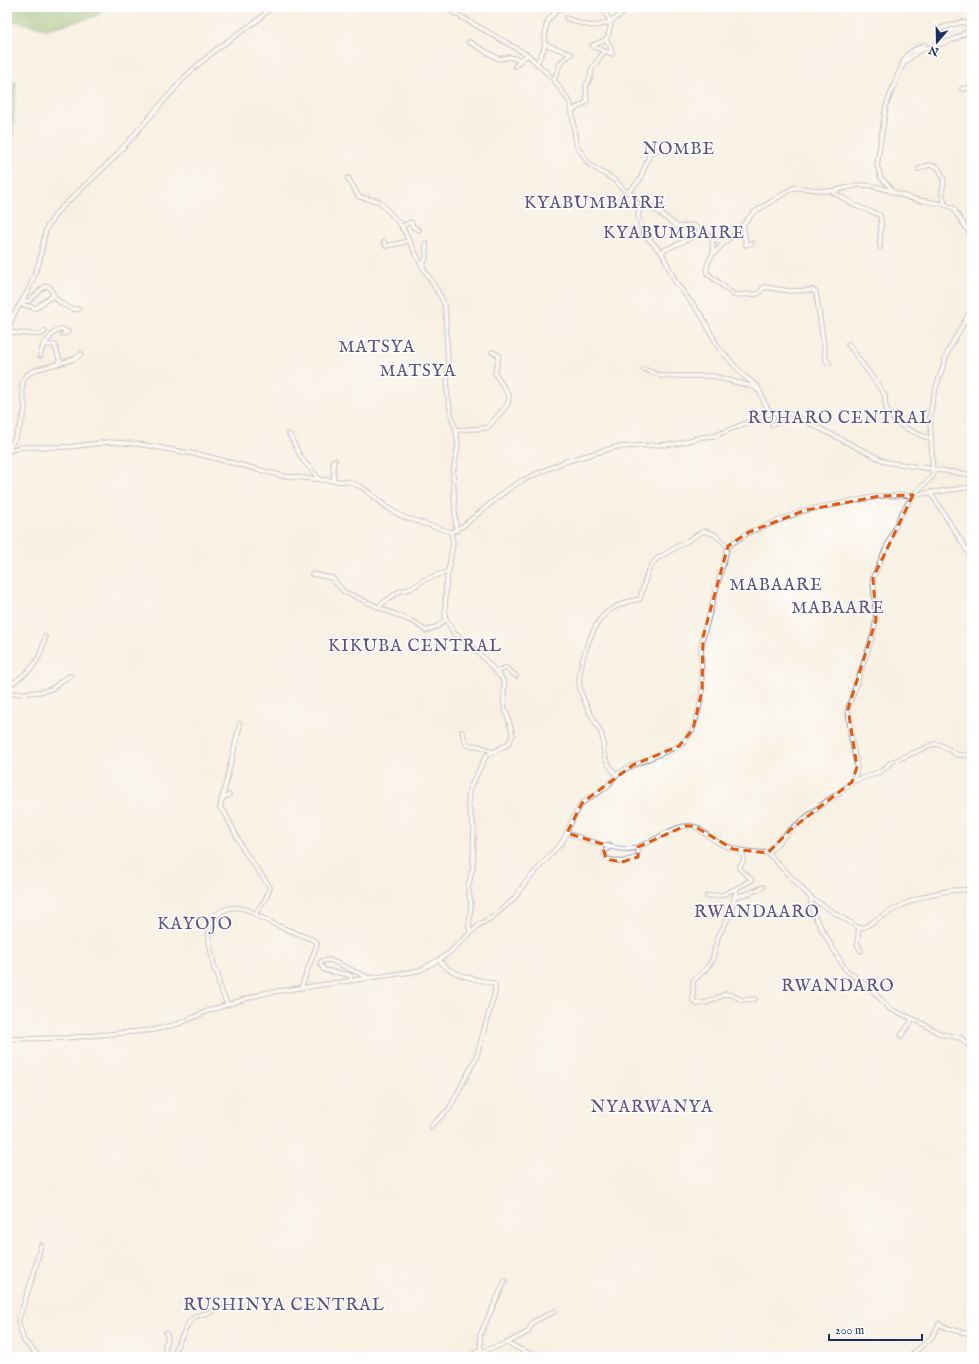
<svg xmlns="http://www.w3.org/2000/svg" width="979" height="1364" font-family="'IM FELL English',serif">
<rect width="100%" height="100%" fill="#fff"/>
<filter id="ink" filterUnits="userSpaceOnUse"><feTurbulence type="fractalNoise" baseFrequency=".025" numOctaves="2"/><feDisplacementMap in="SourceGraphic" scale="8" xChannelSelector="R" yChannelSelector="G"/><feConvolveMatrix kernelMatrix="1 2 1 2 8 2 1 2 1" color-interpolation-filters="sRGB"/></filter>
<filter id="wash" filterUnits="userSpaceOnUse"><feTurbulence type="fractalNoise" baseFrequency=".012" numOctaves="4" result="noise"/><feDisplacementMap in="SourceGraphic" scale="16" xChannelSelector="R" yChannelSelector="G"/><feGaussianBlur stdDeviation="0.9" result="paint"/><feColorMatrix in="noise" values="0 0 0 0 0 0 0 0 0 0 0 0 0 0 0 0 0 1.4 0 .05"/><feComposite in="paint" operator="in"/></filter>
<g filter="url(#wash)">
<rect width="100%" height="100%" fill="#f8f1e3"/>
<g fill="#89b66e" stroke="#527266">
<polygon points="7,7 106,7 97,16 56,27 45,29 7,19"/>
<polygon points="7,82 16,82 13,138 14,160 7,189"/>
</g>
</g>
<g filter="url(#ink)">
<g fill="none" stroke-linecap="round" stroke-linejoin="round">
<g stroke="#8a90a0" stroke-width="5.5">
<g id="minor">
<path d="M444,7L528,55L554,80L571,104L576,144L588,163L593,167L616,181L624,190L641,199L678,227L693,225L716,240L725,242L735,234L753,213L793,188C806,186 817,192 829,191C840,191 851,185 862,185C882,185 899,196 918,200C931,202 942,202 953,208L972,237"/>
<path d="M601,7L611,22C607,45 608,37 592,46L612,54L610,46L606,40"/>
<path d="M566,18C590,28 600,30 622,14"/>
<polyline points="469,42 499,59 509,57 521,60 528,55"/>
<polyline points="545,44 571,54 561,62 554,80"/>
<polyline points="942,44 940,32 942,28 962,22 972,25"/>
<polyline points="537,63 544,49 546,26 549,19 560,7"/>
<polyline points="515,66 521,60"/>
<path d="M902,66C905,53 913,50 925,45"/>
<polyline points="962,89 972,87"/>
<polyline points="573,110 587,102 586,86 591,76 591,70 604,51"/>
<polyline points="919,169 929,165 938,167 944,179 942,193 945,204"/>
<polyline points="348,178 359,197 379,201 401,225 422,266 441,297 445,306 448,366 447,392 452,419 456,430 458,446 453,473 456,531"/>
<path d="M831,191L856,206L880,215C883,225 879,236 880,247"/>
<polyline points="628,192 640,180 650,153 661,149"/>
<polyline points="892,192 890,187 881,178 877,165 886,106 899,72 904,63 918,51 953,40 972,29"/>
<polyline points="643,200 638,216 643,233 662,253 676,283 702,316 718,347 745,377 758,387 765,404 771,413"/>
<polyline points="743,224 746,245 752,243"/>
<polyline points="402,229 406,224 411,222 413,227 419,230"/>
<polyline points="712,237 713,252"/>
<polyline points="384,242 386,246 409,241"/>
<path d="M725,242C716,251 705,260 707,273L734,295L758,294L764,287L790,291L813,290L816,292L826,360L829,363"/>
<path d="M661,252C672,245 693,240 701,231"/>
<polyline points="422,266 426,258 426,243"/>
<path d="M23,301H29L44,287L48,286C52,289 51,290 53,294C57,302 70,311 79,309"/>
<polyline points="20,304 36,308 53,295"/>
<polyline points="7,333 14,314 28,291 39,263 46,229 57,212 113,159 184,78 199,64 218,48 258,20 272,7"/>
<path d="M7,333C19,332 30,335 42,334L45,331"/>
<path d="M848,344L885,395C883,422 910,431 931,439"/>
<polyline points="43,345 55,332 62,329 68,332 63,334"/>
<polyline points="40,356 43,345 55,345 60,362"/>
<polyline points="644,369 661,376 712,376 755,387 757,390"/>
<polyline points="772,425 787,414"/>
<polyline points="456,430 487,428 508,404 509,396 495,373 499,355 492,352"/>
<polyline points="289,434 302,459 320,480"/>
<path d="M8,450C14,442 25,417 25,407C24,398 19,386 25,377C34,365 71,365 81,354"/>
<polyline points="7,451 22,447 68,447 109,442 139,444 206,456 283,476 349,482 362,487 388,508 403,517 451,532 463,526 507,490 523,480 564,462 616,447 676,444 702,437 714,436 771,413 788,413 793,415 886,462 972,475"/>
<polyline points="334,480 333,461 335,460"/>
<polyline points="930,492 972,558"/>
<polyline points="451,532 453,543 446,585 445,617 453,632 478,652 501,677 504,683 504,705 513,735 508,744 486,756 469,790 468,805 474,828 473,867 468,887 471,904 469,926 470,932"/>
<polyline points="312,574 332,578 343,591 380,608 380,605 400,591 410,589 424,580 449,571"/>
<polyline points="380,608 416,623 426,631 438,626 446,619"/>
<polyline points="496,671 506,668 516,676"/>
<path d="M7,687C29,672 40,665 45,637"/>
<path d="M7,693C18,694 44,693 53,688C60,683 63,678 71,676"/>
<polyline points="240,724 220,808 225,813 244,851 270,887 266,898 255,914 276,925 316,941 317,944 301,988"/>
<polyline points="462,732 467,745 479,746 493,752"/>
<path d="M616,775C612,769 605,761 604,754C603,747 604,739 601,733C594,719 584,705 580,689C576,670 590,632 602,617C611,607 627,601 640,599C645,584 645,569 658,558L704,531L714,534L728,546"/>
<polyline points="852,782 882,771 890,763 934,744 941,745 958,755 972,755"/>
<polyline points="221,799 229,795"/>
<path d="M567,833C583,839 613,850 629,849C650,847 673,823 692,826C700,827 708,837 715,841C733,851 748,852 768,853L790,830L828,800L840,793L852,782L856,773L857,767L851,737L848,709L873,635L876,620L873,578L900,516L913,495L933,476L930,416L933,397L948,351L972,308"/>
<polyline points="610,846 604,852 606,859 622,862 638,857 638,847"/>
<polyline points="742,852 744,859 739,868 752,880 737,888 730,914 718,937 712,961 705,970 693,981 693,1000 697,1004 709,1002 725,994 733,995 741,1000 755,999"/>
<path d="M768,853L811,898L859,928L865,927C898,905 931,888 972,890"/>
<polyline points="707,896 722,895 737,888"/>
<polyline points="734,897 750,893 763,887"/>
<polyline points="811,898 811,904 816,919 845,969 872,990 890,1009 918,1021 941,1034 961,1038 972,1049"/>
<polyline points="859,928 857,944 861,951"/>
<polyline points="351,980 350,975 324,970 320,963 322,961 330,960 367,977"/>
<path d="M227,1004L219,985L218,974L214,970C214,958 208,946 209,933C211,908 236,901 255,914"/>
<polyline points="901,1036 911,1022 911,1018"/>
<polyline points="7,1039 65,1038 154,1030 181,1023 210,1010 265,993 411,972 421,970 448,954 480,924 491,918 513,900 526,882 563,841 573,818 582,803 607,787 616,775 627,768 679,746 684,742 693,729 699,709 702,691 701,648 703,637 728,546 749,532 806,510 880,496 913,495 972,487"/>
<path d="M431,1126L449,1109L476,1058L495,992V984C480,979 464,979 450,970C445,968 444,963 438,960"/>
<polyline points="166,1333 168,1337 165,1346 167,1357"/>
<polyline points="507,1343 528,1332 533,1322 555,1311"/>
<polyline points="478,1353 507,1343 528,1353 564,1357"/>
<polyline points="40,1357 24,1341 18,1321 34,1273 41,1245"/>
<polyline points="171,1357 190,1321 196,1316 211,1312 226,1303"/>
<polyline points="470,1357 481,1349 480,1335 505,1281"/>
<path d="M909,1357L932,1337L939,1324C944,1328 965,1333 972,1334"/>
</g>
</g>
<use href="#minor" stroke="#fff" stroke-width="3.5"/>
</g>
</g>
<path d="M0 0H979V1364H0ZM913,495L873,578L876,620L848,709L857,767L852,782L790,830L768,853L733,849L694,826H685L638,847V857L622,862L606,859L602,844L567,833L582,803L633,765L679,746L693,729L702,691L703,637L728,546L749,532L806,510L880,496Z" fill="#f8f1e3" fill-opacity=".55" fill-rule="evenodd"/>
<path fill="none" stroke="#e8590c" stroke-width="3" stroke-dasharray="8 5" stroke-linejoin="round" d="M913,495L873,578L876,620L848,709L857,767L852,782L790,830L768,853L733,849L694,826H685L638,847V857L622,862L606,859L602,844L567,833L582,803L633,765L679,746L693,729L702,691L703,637L728,546L749,532L806,510L880,496Z"/>
<g text-anchor="middle" dominant-baseline="central" stroke-width="3" stroke-linejoin="round" paint-order="stroke">
<g font-size="17" letter-spacing="1" fill="#5b5184" stroke="#fff">
<text x="679" y="149">NOMBE</text>
<text x="595" y="203">KYABUMBAIRE</text>
<text x="674" y="233">KYABUMBAIRE</text>
<text x="377" y="347">MATSYA</text>
<text x="418" y="371">MATSYA</text>
<text x="840" y="418">RUHARO CENTRAL</text>
<text x="776" y="585">MABAARE</text>
<text x="838" y="608">MABAARE</text>
<text x="415" y="646">KIKUBA CENTRAL</text>
<text x="757" y="912">RWANDAARO</text>
<text x="195" y="924">KAYOJO</text>
<text x="838" y="986">RWANDARO</text>
<text x="652" y="1107">NYARWANYA</text>
<text x="284" y="1305">RUSHINYA CENTRAL</text>
</g>
</g>
<rect width="979" height="1364" fill="none" stroke="#fff" stroke-width="24"/>
<g transform="translate(937 42) rotate(200)" stroke="#ffffff" stroke-width="3" paint-order="stroke">
<path d="M0-3L7 15L0 10L-7 15Z" fill="#1b2f5e"/>
<text y="-6" font-size="11" font-weight="bold" text-anchor="middle" fill="#1b2f5e">N</text>
</g>
<path d="M829 1334v6h93v-6" fill="none" stroke="#1b2f5e" stroke-width="2"/>
<text x="835" y="1334" font-size="12" fill="#1b2f5e" stroke="#ffffff" stroke-width="3" paint-order="stroke">200 m</text>
</svg>
